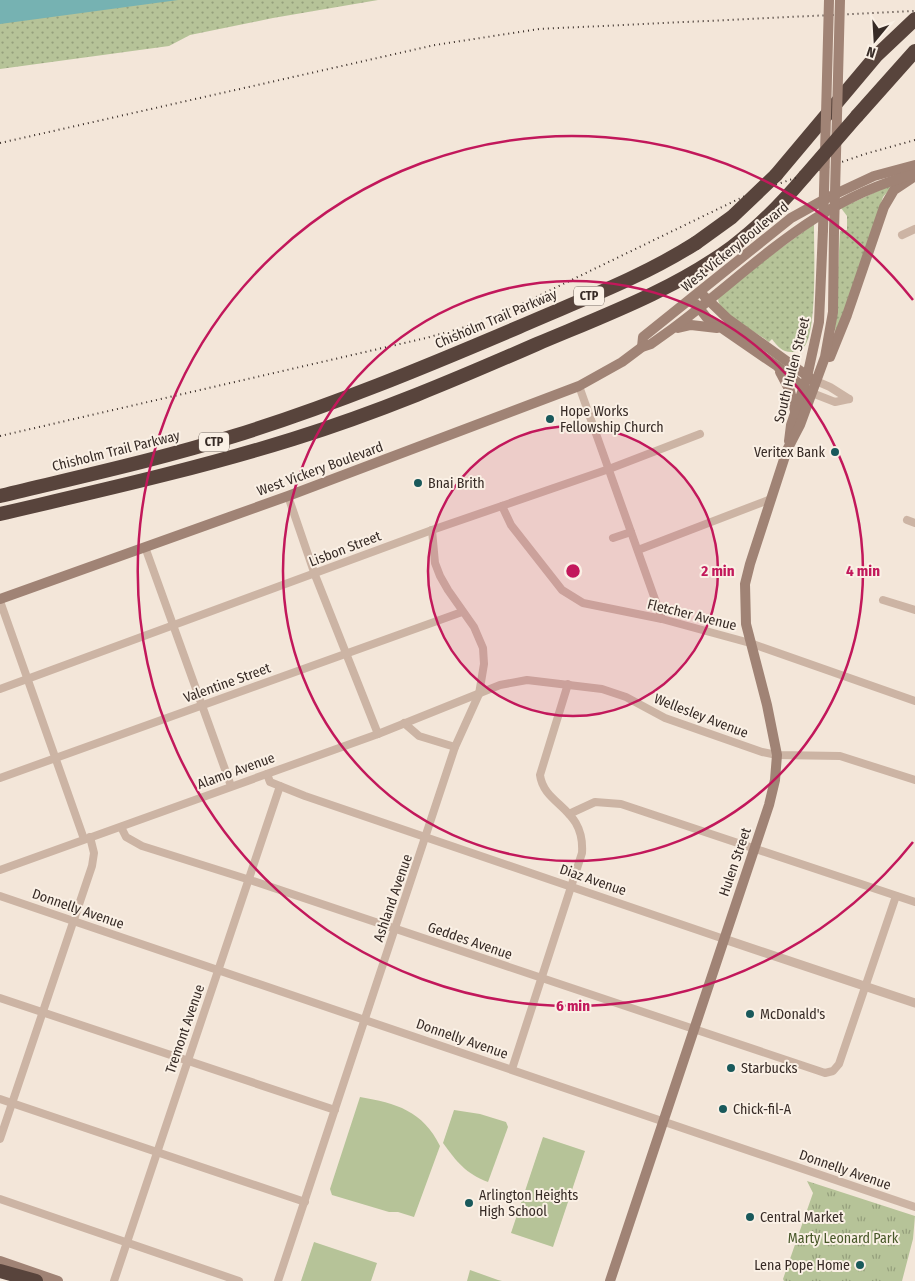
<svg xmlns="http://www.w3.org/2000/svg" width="915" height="1281" font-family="'Fira Sans Condensed',sans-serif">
<defs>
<pattern id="grass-dots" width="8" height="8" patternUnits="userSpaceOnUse" patternTransform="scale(1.25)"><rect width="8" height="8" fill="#b6c398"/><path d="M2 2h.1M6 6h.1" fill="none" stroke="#959f7c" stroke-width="1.8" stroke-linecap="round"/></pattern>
<pattern id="park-tufts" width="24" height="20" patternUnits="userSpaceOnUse" patternTransform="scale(1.25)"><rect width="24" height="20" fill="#b6c398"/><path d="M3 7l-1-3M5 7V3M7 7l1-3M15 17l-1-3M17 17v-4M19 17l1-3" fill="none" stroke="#959f7c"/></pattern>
</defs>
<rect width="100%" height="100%" fill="#f3e6d9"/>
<g fill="url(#grass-dots)">
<polygon points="0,0 378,0 273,18 190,35 169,46 0,69"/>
<polygon points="895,183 883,197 880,206 837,332 835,331 840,231 847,230 847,216 841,208"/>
<path d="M814,224C814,248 817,325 806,344C804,348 798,351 793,352C783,353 777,346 772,339L769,342C758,333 723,315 719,303C717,299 719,296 721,292Z"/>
</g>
<polygon fill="url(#park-tufts)" points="807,1181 915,1216 913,1239 902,1281 784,1281 783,1279 813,1193"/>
<g fill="#b6c398">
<path d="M360,1097C396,1103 423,1111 440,1146L414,1217L398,1212H389L332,1195L330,1189Z"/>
<path d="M454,1110L480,1114L506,1122L508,1127L488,1182C466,1174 456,1161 443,1143Z"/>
<polygon points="543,1137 585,1151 553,1247 511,1233"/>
<polygon points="314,1242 377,1263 371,1281 301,1281"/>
<polygon points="470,1270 498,1280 502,1281 467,1281"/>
</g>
<polygon fill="#76b2b2" points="0,0 178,0 0,24"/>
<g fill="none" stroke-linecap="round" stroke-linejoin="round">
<g stroke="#ccb4a4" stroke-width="8">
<polyline points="902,235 915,229"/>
<polyline points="816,381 830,387 849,399"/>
<polyline points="579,386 662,619"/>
<polyline points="812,393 835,402 849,399"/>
<polyline points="288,496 315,575 378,734"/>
<polyline points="502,506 511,525 562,590 583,603 662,619 750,643 915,701"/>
<polyline points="907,520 915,523"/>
<polyline points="613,538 631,532"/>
<polyline points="145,547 231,786"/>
<polyline points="638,550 771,499"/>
<polyline points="883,600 915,610"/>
<polyline points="0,601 84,839"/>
<polyline points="0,689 432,530 609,469 700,434"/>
<polyline points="404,723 419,736 455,747"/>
<polyline points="267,774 270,782 305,796 724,939"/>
<polyline points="0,778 462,612"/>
<polyline points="569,814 595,802 621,804 915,902"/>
<polyline points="121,827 126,837 142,846 250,880 825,1073 833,1071 839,1064 896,896"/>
<polyline points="0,870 378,734 500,685 527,680 602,689 626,697 665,718 762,752 777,755 840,756 915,780"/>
<polyline points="0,896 915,1207"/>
<polyline points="0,998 335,1110"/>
<path d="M512,1069L582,853C585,807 544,806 540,775L568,684"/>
<polyline points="0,1099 305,1202"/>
<polyline points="0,1139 92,866 94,853 90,837"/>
<polyline points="0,1199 239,1281"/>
<polyline points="114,1281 280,786"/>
<polyline points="278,1281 455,747 479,694 484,664 483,648 474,627 448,590 440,576 435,563 432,530"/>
</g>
<polyline stroke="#ccb4a4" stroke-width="9" points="724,939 915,1003"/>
<g stroke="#a08375" stroke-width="10">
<polyline points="704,296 728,319 813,380"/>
<polyline points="696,304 707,318 777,366 808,391"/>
<polyline points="678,328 691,325 717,328"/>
<polyline points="642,347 643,337 791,218 829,197 874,176 915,165"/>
<polyline points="830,357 847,315 884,207 894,190 912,178"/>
<polyline points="780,372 790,391 795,411"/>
<polyline points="789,441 791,425 807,377 819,322 823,230"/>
<path d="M0,599L288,496L579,386L622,362L642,347L651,344L672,329C753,269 813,200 915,174"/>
<polyline points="0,1261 58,1281"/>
<polyline points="610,1281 769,805 775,780 777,755 767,705 746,624 745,584 750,564 787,450 800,425 825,357 833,312 834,231"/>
</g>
<g stroke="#58443c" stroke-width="14">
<polyline points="857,116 915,51"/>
<polyline points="776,175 876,56 915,19"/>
<path d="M0,496C78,477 157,460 234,436C331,406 425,367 519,327C578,301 641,278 696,243"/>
<path d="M0,514C98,491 197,469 293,439C377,413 457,379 537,344C603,316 674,290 732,247C759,227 783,202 805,176"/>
<polyline points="0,1271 36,1281"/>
</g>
<g stroke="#372b26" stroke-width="2" stroke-dasharray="1 4" stroke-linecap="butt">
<polyline points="0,143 435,45 539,29 915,11"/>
<polyline points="0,436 426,338 472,325 526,302 749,194 865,154 915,140"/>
</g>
<g stroke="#a08375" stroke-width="10">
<polyline points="823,230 829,0"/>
<polyline points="834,231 840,0"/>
</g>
<g stroke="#58443c" stroke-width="14">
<polyline points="805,176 857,116"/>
<polyline points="696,243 732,217 776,175"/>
</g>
</g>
<circle cx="573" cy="571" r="145" fill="#c2185b" fill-opacity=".12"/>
<g fill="none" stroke="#c2185b" stroke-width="2.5">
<circle cx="573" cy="571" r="145"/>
<circle cx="573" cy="571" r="290"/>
<path d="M913 842A435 435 0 1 1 913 300"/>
</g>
<g fill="#19595b" stroke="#faf0e5" stroke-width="2">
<circle cx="550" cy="419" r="5"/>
<circle cx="835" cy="452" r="5"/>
<circle cx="418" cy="483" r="5"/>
<circle cx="750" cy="1014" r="5"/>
<circle cx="731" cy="1068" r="5"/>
<circle cx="723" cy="1109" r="5"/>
<circle cx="469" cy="1203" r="5"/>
<circle cx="750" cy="1217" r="5"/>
<circle cx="860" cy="1265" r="5"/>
</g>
<g text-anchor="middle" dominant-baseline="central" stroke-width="4" stroke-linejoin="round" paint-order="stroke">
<g fill="#faf0e5" stroke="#72665f" stroke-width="1">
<rect x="574" y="286.5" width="30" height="19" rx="4"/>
<rect x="199" y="432.5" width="30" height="19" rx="4"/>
</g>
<g font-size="12" font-weight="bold" fill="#372b26">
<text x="589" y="296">CTP</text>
<text x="214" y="442">CTP</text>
</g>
<g font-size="14" fill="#372b26" stroke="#faf0e5">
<text transform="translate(735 247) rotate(-39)">West Vickery Boulevard</text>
<text transform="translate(496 319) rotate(-23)">Chisholm Trail Parkway</text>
<text transform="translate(792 370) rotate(-76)">South Hulen Street</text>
<text transform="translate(116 451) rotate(-14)">Chisholm Trail Parkway</text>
<text transform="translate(320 469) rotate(-20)">West Vickery Boulevard</text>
<text transform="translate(345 549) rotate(-21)">Lisbon Street</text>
<text transform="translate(692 615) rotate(14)">Fletcher Avenue</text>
<text transform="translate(227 683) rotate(-20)">Valentine Street</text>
<text transform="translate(701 716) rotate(21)">Wellesley Avenue</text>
<text transform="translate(236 771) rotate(-20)">Alamo Avenue</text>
<text transform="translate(735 862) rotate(-71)">Hulen Street</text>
<text transform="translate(593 880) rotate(19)">Diaz Avenue</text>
<text transform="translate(393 898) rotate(-71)">Ashland Avenue</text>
<text transform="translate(78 909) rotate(19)">Donnelly Avenue</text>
<text transform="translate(470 941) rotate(19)">Geddes Avenue</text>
<text transform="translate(185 1029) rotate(-71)">Tremont Avenue</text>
<text transform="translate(462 1039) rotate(19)">Donnelly Avenue</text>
<text transform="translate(845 1170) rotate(19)">Donnelly Avenue</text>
</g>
<g font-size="14" fill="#372b26" stroke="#faf0e5" text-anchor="start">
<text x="560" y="411">Hope Works<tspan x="560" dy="16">Fellowship Church</tspan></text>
<text x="825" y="452" text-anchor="end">Veritex Bank</text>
<text x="428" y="483">Bnai Brith</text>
<text x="760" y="1014">McDonald's</text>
<text x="741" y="1068">Starbucks</text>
<text x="733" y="1109">Chick-fil-A</text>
<text x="479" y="1195">Arlington Heights<tspan x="479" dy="16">High School</tspan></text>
<text x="760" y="1217">Central Market</text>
<text x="850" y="1265" text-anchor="end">Lena Pope Home</text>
</g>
<g font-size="14" fill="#475728" stroke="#faf0e5">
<text x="843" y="1238">Marty Leonard Park</text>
</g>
</g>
<circle cx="573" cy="571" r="8" fill="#c2185b" stroke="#faf0e5" stroke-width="2.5"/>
<g font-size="15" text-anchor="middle" font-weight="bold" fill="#c2185b" stroke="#faf0e5" stroke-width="4" stroke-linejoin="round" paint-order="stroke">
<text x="718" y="576">2 min</text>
<text x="863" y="576">4 min</text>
<text x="573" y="1011">6 min</text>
</g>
<g transform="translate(875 40) rotate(198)" stroke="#faf0e5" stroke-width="4" paint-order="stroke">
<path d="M0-4L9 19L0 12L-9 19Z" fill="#372b26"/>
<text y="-8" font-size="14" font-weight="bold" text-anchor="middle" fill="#372b26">N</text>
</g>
</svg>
